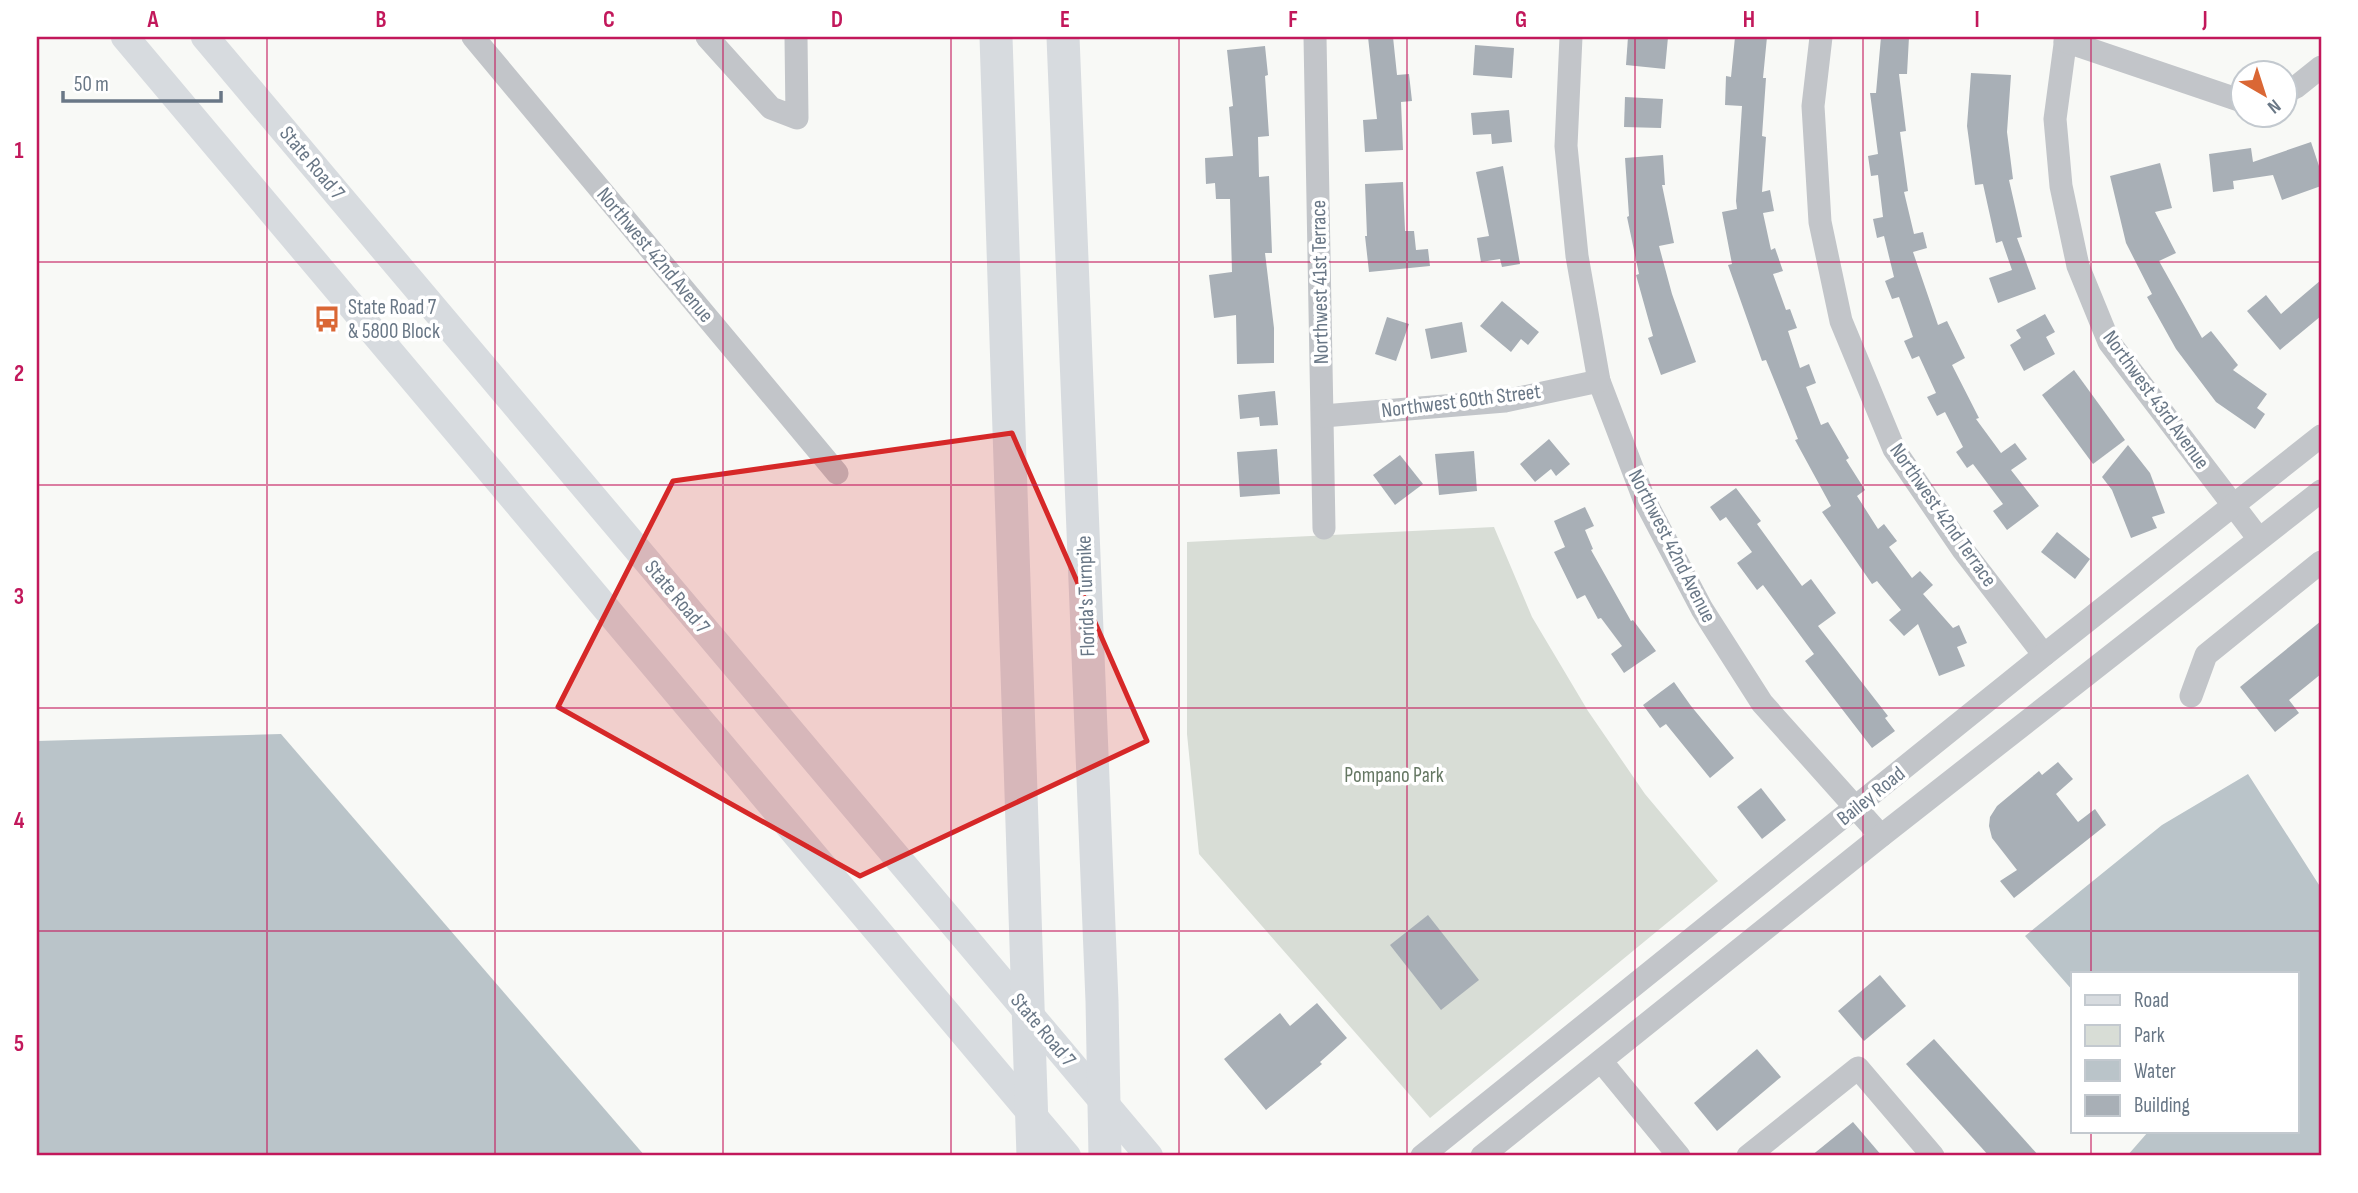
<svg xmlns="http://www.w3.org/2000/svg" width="2358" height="1193" font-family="'Sofia Sans Condensed',sans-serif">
<rect width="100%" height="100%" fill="#f8f9f6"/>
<polygon fill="#d8ddd6" points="1494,527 1532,617 1588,711 1645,794 1718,881 1430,1118 1199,854 1187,734 1187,542"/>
<g fill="#bac4c9">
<polygon points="281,734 645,1156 37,1156 37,741"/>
<polygon points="2248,774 2321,888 2321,1156 2127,1156 2148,1132 2297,1132 2297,974 2073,974 2073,991 2025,936 2162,825"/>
</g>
<g fill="#a8afb6">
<polygon points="1368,37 1393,37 1397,75 1409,74 1412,101 1401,102 1403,150 1365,152 1363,120 1377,119"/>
<polygon points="1628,37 1668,37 1665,69 1626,65"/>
<polygon points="1735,37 1767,37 1763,78 1766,78 1762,136 1766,137 1762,192 1770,190 1774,211 1763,213 1771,250 1775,248 1783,271 1773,274 1786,310 1790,309 1797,328 1788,331 1800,368 1809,364 1816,383 1806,387 1821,425 1828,422 1849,458 1846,460 1865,490 1857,496 1878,529 1884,524 1897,541 1889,547 1912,578 1920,571 1933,585 1923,594 1953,628 1959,625 1967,643 1957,647 1965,666 1939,676 1918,624 1904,636 1889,620 1901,610 1877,581 1872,584 1822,512 1831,506 1795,440 1798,439 1766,360 1762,361 1728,265 1732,264 1722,212 1737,209 1736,201 1742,106 1725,105 1726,76 1731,77"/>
<polygon points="1881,37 1909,37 1907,74 1899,74 1906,131 1900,132 1908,191 1904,192 1914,234 1923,232 1927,248 1913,252 1938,325 1947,321 1965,358 1952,365 1979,418 1976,419 2001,453 2015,443 2027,459 2011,470 2039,506 2007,530 1993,511 2003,504 1973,464 1967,468 1956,452 1963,447 1945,412 1937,416 1927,397 1936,393 1919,356 1912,359 1904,341 1913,337 1899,297 1892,299 1885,281 1894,277 1884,236 1877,238 1873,219 1883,217 1878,175 1871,176 1868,156 1878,154 1870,93 1876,93"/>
<polygon points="1475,45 1514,48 1512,78 1473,75"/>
<polygon points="1265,46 1268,75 1265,76 1269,136 1258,137 1259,177 1269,176 1272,253 1265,253 1274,328 1274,363 1237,364 1236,315 1214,318 1209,275 1232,272 1230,199 1216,199 1215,183 1206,184 1205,158 1233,156 1229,107 1233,106 1227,50"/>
<polygon points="1971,73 2011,75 2007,132 2013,179 2009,180 2022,237 2017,238 2036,289 1998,303 1989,278 2012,270 2002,241 1996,243 1983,184 1975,185 1967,126"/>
<polygon points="1625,97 1663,99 1661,128 1624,127"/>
<polygon points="1509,110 1512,142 1492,144 1491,134 1473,135 1471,113"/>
<polygon points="2311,142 2321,172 2321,186 2282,200 2273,175 2233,181 2234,189 2213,192 2209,154 2251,148 2253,162"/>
<polygon points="1663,155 1665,185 1662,185 1674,243 1659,246 1672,294 1696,362 1661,375 1648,338 1653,336 1636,275 1639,274 1627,217 1629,216 1625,158"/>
<polygon points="2160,163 2172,208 2155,212 2176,253 2159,261 2202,338 2211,331 2238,365 2233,370 2267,394 2257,408 2265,414 2255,429 2216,402 2176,349 2147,297 2152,294 2126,243 2110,176"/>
<polygon points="1503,166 1520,264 1502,267 1500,259 1481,262 1477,238 1489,236 1476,172"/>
<polygon points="1403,182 1405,231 1414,231 1416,250 1428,249 1430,266 1369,272 1365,236 1367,236 1365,184"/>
<polygon points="2321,280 2321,316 2280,350 2247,311 2266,295 2281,314"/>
<polygon points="1502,301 1539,332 1528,345 1521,339 1511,352 1480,326"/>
<polygon points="2045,314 2055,332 2046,337 2055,354 2024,371 2010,345 2021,338 2016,330"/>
<polygon points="1387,317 1409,324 1396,361 1375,354"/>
<polygon points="1462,322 1467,352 1431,359 1425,329"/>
<polygon points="2074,370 2125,440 2093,464 2042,395"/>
<polygon points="1275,391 1278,425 1260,426 1259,417 1240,419 1238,395"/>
<polygon points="1549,439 1570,464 1556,476 1551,469 1535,482 1520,464"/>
<polygon points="2128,445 2150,473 2165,513 2152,517 2157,528 2131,538 2112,490 2102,477"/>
<polygon points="1277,449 1280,494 1240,497 1237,452"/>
<polygon points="1474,451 1477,491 1439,495 1435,454"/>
<polygon points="1400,455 1423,484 1395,505 1373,475"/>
<polygon points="1736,488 1761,521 1757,524 1802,586 1811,579 1836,613 1818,626 1888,716 1885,718 1895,731 1872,748 1805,661 1814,654 1763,585 1757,590 1737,563 1752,552 1726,517 1720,521 1710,507"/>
<polygon points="1585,507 1594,526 1585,530 1593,549 1591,550 1631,621 1633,620 1656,651 1624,673 1611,654 1622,646 1601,618 1598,619 1585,595 1577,599 1554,552 1565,547 1554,521"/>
<polygon points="2057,532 2090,559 2075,579 2041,552"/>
<polygon points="2321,621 2321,674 2289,700 2299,713 2275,732 2240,687"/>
<polygon points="1674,682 1691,706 1734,758 1710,778 1666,724 1660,728 1643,705"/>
<polygon points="2058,762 2073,779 2056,794 2078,822 2095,809 2106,825 2014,898 2000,881 2017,870 1992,838 1989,826 1990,817 1997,806 2039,771 2042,775"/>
<polygon points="1761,788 1786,820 1762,839 1737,807"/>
<polygon points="1428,915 1479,980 1441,1010 1390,945"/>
<polygon points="1880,975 1906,1006 1864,1041 1838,1011"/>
<polygon points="1317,1003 1347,1038 1320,1062 1322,1064 1266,1110 1224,1059 1280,1013 1290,1026"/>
<polygon points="1934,1039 2039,1156 1989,1156 1906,1064"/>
<polygon points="1757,1049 1781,1077 1717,1131 1694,1103"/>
<polygon points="1853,1122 1882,1156 1811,1156"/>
</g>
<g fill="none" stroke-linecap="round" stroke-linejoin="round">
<g stroke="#c2c5c9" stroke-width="23">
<polyline points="473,37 837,473"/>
<polyline points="707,37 771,108 797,118 796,37"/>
<polyline points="1315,37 1324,528"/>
<polyline points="1571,37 1566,146 1577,256 1599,381 1644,499 1702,609 1762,703 1881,836"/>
<polyline points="1821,37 1813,106 1820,222 1841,321 1894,449 1963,550 2044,655"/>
<polyline points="2066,37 2055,119 2061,186 2078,266 2109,342 2259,539"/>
<polyline points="2065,41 2242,101"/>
<polyline points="2284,93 2296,87 2321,67"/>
<polyline points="1323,416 1505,401 1599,381"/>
<polyline points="2191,696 2206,655 2321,562"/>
<polyline points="1601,1061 1679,1156"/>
<polyline points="1422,1156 2044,655 2321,436"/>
<polyline points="1482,1156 1881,836 2321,491"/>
<polyline points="1748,1156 1858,1068 1933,1156"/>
</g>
<g stroke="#d7dbdf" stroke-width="28">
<polyline points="125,37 1067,1156"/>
<polyline points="205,37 1149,1156"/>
</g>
<g stroke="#d7dbdf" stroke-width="33">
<polyline points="996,37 1033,1156"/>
<polyline points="1063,37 1102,1001 1105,1156"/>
</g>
</g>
<path fill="#d62828" fill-opacity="0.2" stroke="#d62828" stroke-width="5" stroke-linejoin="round" d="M1012,433L1147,741L860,876L558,707L673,481Z"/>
<path fill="none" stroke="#c2185b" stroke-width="2" stroke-opacity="0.55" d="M267,37V1156M495,37V1156M723,37V1156M951,37V1156M1179,37V1156M1407,37V1156M1635,37V1156M1863,37V1156M2091,37V974M37,262H2321M37,485H2321M37,708H2321M37,931H2321M2091,1132V1156"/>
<defs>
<g id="bus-bare" transform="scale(2.1)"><path d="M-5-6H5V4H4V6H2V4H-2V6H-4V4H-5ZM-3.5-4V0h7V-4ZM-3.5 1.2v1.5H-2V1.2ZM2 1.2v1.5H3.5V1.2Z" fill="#da6735" stroke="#fff" stroke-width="2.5" paint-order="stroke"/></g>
</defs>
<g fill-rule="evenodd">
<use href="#bus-bare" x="327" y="319"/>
</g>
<g text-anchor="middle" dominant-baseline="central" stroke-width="7" stroke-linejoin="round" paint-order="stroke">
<g font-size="21" fill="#697786" stroke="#fff">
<text transform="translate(312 163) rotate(50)">State Road 7</text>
<text transform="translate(655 255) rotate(50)">Northwest 42nd Avenue</text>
<text transform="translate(1320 282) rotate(-91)">Northwest 41st Terrace</text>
<text transform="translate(2156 400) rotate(54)">Northwest 43rd Avenue</text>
<text transform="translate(1461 401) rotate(-7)">Northwest 60th Street</text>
<text transform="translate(1943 515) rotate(55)">Northwest 42nd Terrace</text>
<text transform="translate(1672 546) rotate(63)">Northwest 42nd Avenue</text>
<text transform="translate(1086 596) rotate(-92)">Florida's Turnpike</text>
<text transform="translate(677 597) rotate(50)">State Road 7</text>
<text transform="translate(1871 796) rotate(-39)">Bailey Road</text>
<text transform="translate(1043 1030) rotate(50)">State Road 7</text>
</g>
<g font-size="21" fill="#697786" stroke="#fff" text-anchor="start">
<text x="348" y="307">State Road 7<tspan x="348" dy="24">&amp; 5800 Block</tspan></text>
</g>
<g font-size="21" fill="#667864" stroke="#fff">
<text x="1394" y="775">Pompano Park</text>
</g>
</g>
<rect width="2358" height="1193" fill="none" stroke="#ffffff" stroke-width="77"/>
<rect x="2071" y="972" width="228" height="161" fill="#ffffff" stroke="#c3c9cf" stroke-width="2"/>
<rect x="2085" y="995" width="35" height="10" fill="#d7dbdf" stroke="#c3c9cf" stroke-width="2"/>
<text x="2134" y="1007" font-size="21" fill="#697786">Road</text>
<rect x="2085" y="1025" width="35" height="21" fill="#d8ddd6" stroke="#c3c9cf" stroke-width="2"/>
<text x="2134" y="1042" font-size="21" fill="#697786">Park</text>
<rect x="2085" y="1060" width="35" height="21" fill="#bac4c9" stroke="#c3c9cf" stroke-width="2"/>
<text x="2134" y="1078" font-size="21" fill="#697786">Water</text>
<rect x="2085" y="1095" width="35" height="21" fill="#a8afb6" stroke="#c3c9cf" stroke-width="2"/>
<text x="2134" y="1112" font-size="21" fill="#697786">Building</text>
<g transform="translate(2264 94) rotate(141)"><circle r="33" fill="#ffffff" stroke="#c3c9cf" stroke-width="2"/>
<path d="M0-5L12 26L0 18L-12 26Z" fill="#da6735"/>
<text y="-10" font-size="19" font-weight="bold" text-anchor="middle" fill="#697786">N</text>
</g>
<path d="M63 91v10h158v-10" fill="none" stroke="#697786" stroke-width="3.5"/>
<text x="74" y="91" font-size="21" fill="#697786" stroke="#ffffff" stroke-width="5" paint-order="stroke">50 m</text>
<rect x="38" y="38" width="2282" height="1116" fill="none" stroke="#c2185b" stroke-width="2.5"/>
<g font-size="23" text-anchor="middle" font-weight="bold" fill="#c2185b">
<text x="153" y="27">A</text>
<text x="381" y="27">B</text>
<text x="609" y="27">C</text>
<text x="837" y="27">D</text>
<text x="1065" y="27">E</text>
<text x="1293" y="27">F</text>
<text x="1521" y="27">G</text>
<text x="1749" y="27">H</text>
<text x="1977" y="27">I</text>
<text x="2205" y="27">J</text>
<text x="19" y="158">1</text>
<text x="19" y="381">2</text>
<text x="19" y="604">3</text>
<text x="19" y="828">4</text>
<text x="19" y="1051">5</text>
</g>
</svg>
